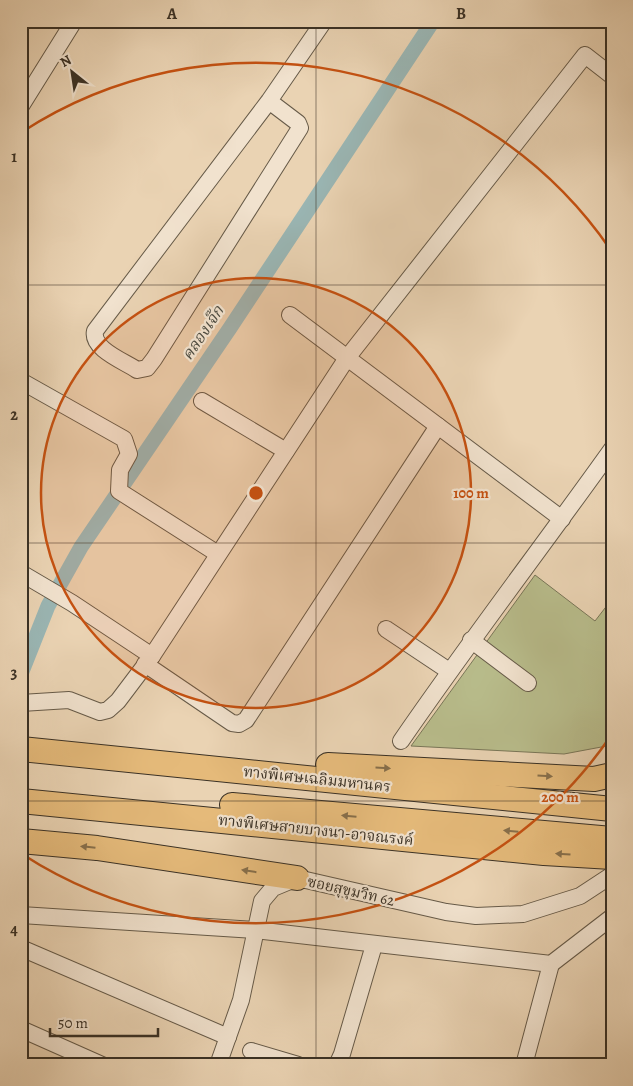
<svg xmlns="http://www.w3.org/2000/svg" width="633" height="1086" font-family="Alegreya,'Noto Serif Thai',serif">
<rect width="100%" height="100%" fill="#ead3b3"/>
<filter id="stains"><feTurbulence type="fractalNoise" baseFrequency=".004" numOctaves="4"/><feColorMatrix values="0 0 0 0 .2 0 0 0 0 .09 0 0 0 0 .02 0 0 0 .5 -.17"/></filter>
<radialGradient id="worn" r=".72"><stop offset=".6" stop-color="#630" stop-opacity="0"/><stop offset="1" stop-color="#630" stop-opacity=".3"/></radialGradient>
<polygon fill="#b8bc8b" stroke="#797658" points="535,575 595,621 612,599 612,745 564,754 411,746"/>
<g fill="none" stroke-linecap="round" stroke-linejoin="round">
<polyline stroke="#9ab6b4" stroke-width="15" points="21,674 48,606 81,547 230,328 433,21"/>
<g stroke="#665a48" stroke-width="18">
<g id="minor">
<path d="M269,101L298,123L300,128L154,359L147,368L137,370C124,361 91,349 95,331L269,101L324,21"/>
<polyline points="21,106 74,21"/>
<polyline points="290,315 562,519"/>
<polyline points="21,381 124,439 129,454 120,470 119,491 218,554"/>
<polyline points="202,401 286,451"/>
<polyline points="21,573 72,603 152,656"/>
<polyline points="386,629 449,671"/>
<polyline points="471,640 528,683"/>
<polyline points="145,664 232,723 239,724 246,720 438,426"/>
<polyline points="21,703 69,700 100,712 108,710 118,701 152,656 347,358 585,55 612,76"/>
<path d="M401,741C469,642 542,547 612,449"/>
<polyline points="21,915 255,930 551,964 612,917"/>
<polyline points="21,948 228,1037"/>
<polyline points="21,1029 102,1065"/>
<polyline points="251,1051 298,1065"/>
<polyline points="218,1065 241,1000 262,901 273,888 297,878 446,912 476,916 523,914 580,896 612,875"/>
<polyline points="337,1065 342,1054 374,945"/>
<polyline points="524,1065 551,964"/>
</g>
</g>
<g stroke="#3a3125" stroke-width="26">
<g id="highway">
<polyline points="21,749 612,809"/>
<polyline points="328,765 594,779 612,775"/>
<polyline points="21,801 544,853 612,857"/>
<polyline points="232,805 612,839"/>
<polyline points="21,841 97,848 297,878"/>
</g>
</g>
<use href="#minor" stroke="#f1e2ce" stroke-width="16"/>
<use href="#highway" stroke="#e5ba7a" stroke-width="24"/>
</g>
<defs><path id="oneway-solid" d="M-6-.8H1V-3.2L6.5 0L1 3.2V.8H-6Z" transform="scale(1.25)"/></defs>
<g fill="#876f4b">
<use href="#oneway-solid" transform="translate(383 768) rotate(3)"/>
<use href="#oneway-solid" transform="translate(545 776) rotate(3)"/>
<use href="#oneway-solid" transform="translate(349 816) rotate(-175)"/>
<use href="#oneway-solid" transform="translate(511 831) rotate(-175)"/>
<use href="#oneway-solid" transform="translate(88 847) rotate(-174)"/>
<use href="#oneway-solid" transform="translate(563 854) rotate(-176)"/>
<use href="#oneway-solid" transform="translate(249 871) rotate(-171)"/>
</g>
<path fill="none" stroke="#3a3125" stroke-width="1" stroke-opacity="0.55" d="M316,21V1065M21,285H612M21,543H612M21,801H612"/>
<circle cx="256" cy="493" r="215" fill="#c55111" fill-opacity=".12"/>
<g fill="none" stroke="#c55111" stroke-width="2.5">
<circle cx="256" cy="493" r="215"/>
<path d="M610 737A430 430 0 0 1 22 854M22 132A430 430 0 0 1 610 249"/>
</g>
<g text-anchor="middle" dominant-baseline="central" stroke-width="4.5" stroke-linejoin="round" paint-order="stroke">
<g font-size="15" fill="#3a3125" stroke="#f1e2ce">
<text transform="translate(317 779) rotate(6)">ทางพิเศษเฉลิมมหานคร</text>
<text transform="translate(316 830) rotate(6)">ทางพิเศษสายบางนา-อาจณรงค์</text>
<text transform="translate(351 891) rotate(13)">ซอยสุขุมวิท 62</text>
</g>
<g font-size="16" font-style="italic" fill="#4d4c42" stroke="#f1e2ce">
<text transform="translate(203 333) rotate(-56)">คลองเจ๊ก</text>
</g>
</g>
<circle cx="256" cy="493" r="8" fill="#c55111" stroke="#f1e2ce" stroke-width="2.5"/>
<g font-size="15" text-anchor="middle" font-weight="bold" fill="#c55111" stroke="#f1e2ce" stroke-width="4.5" stroke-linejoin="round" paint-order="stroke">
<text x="471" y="498">100 m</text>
<text x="560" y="802">200 m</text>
</g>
<rect width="633" height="1086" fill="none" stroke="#ead3b3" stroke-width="55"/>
<g transform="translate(72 72) rotate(330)" stroke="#f1e2ce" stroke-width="4" paint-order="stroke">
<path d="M0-4L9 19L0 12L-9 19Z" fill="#3a3125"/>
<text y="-8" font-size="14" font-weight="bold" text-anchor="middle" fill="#3a3125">N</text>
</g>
<path d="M50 1028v8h108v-8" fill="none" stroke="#3a3125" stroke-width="2.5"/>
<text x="58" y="1028" font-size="15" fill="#3a3125" stroke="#f1e2ce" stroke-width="4" paint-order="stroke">50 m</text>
<rect x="28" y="28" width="578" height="1030" fill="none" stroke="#3a3125" stroke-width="2"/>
<g font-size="16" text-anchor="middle" font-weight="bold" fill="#3a3125">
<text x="172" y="19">A</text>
<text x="461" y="19">B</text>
<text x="14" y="162">1</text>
<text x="14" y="420">2</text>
<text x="14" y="678">3</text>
<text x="14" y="935">4</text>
</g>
<rect width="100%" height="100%" filter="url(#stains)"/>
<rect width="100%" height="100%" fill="url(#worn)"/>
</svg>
